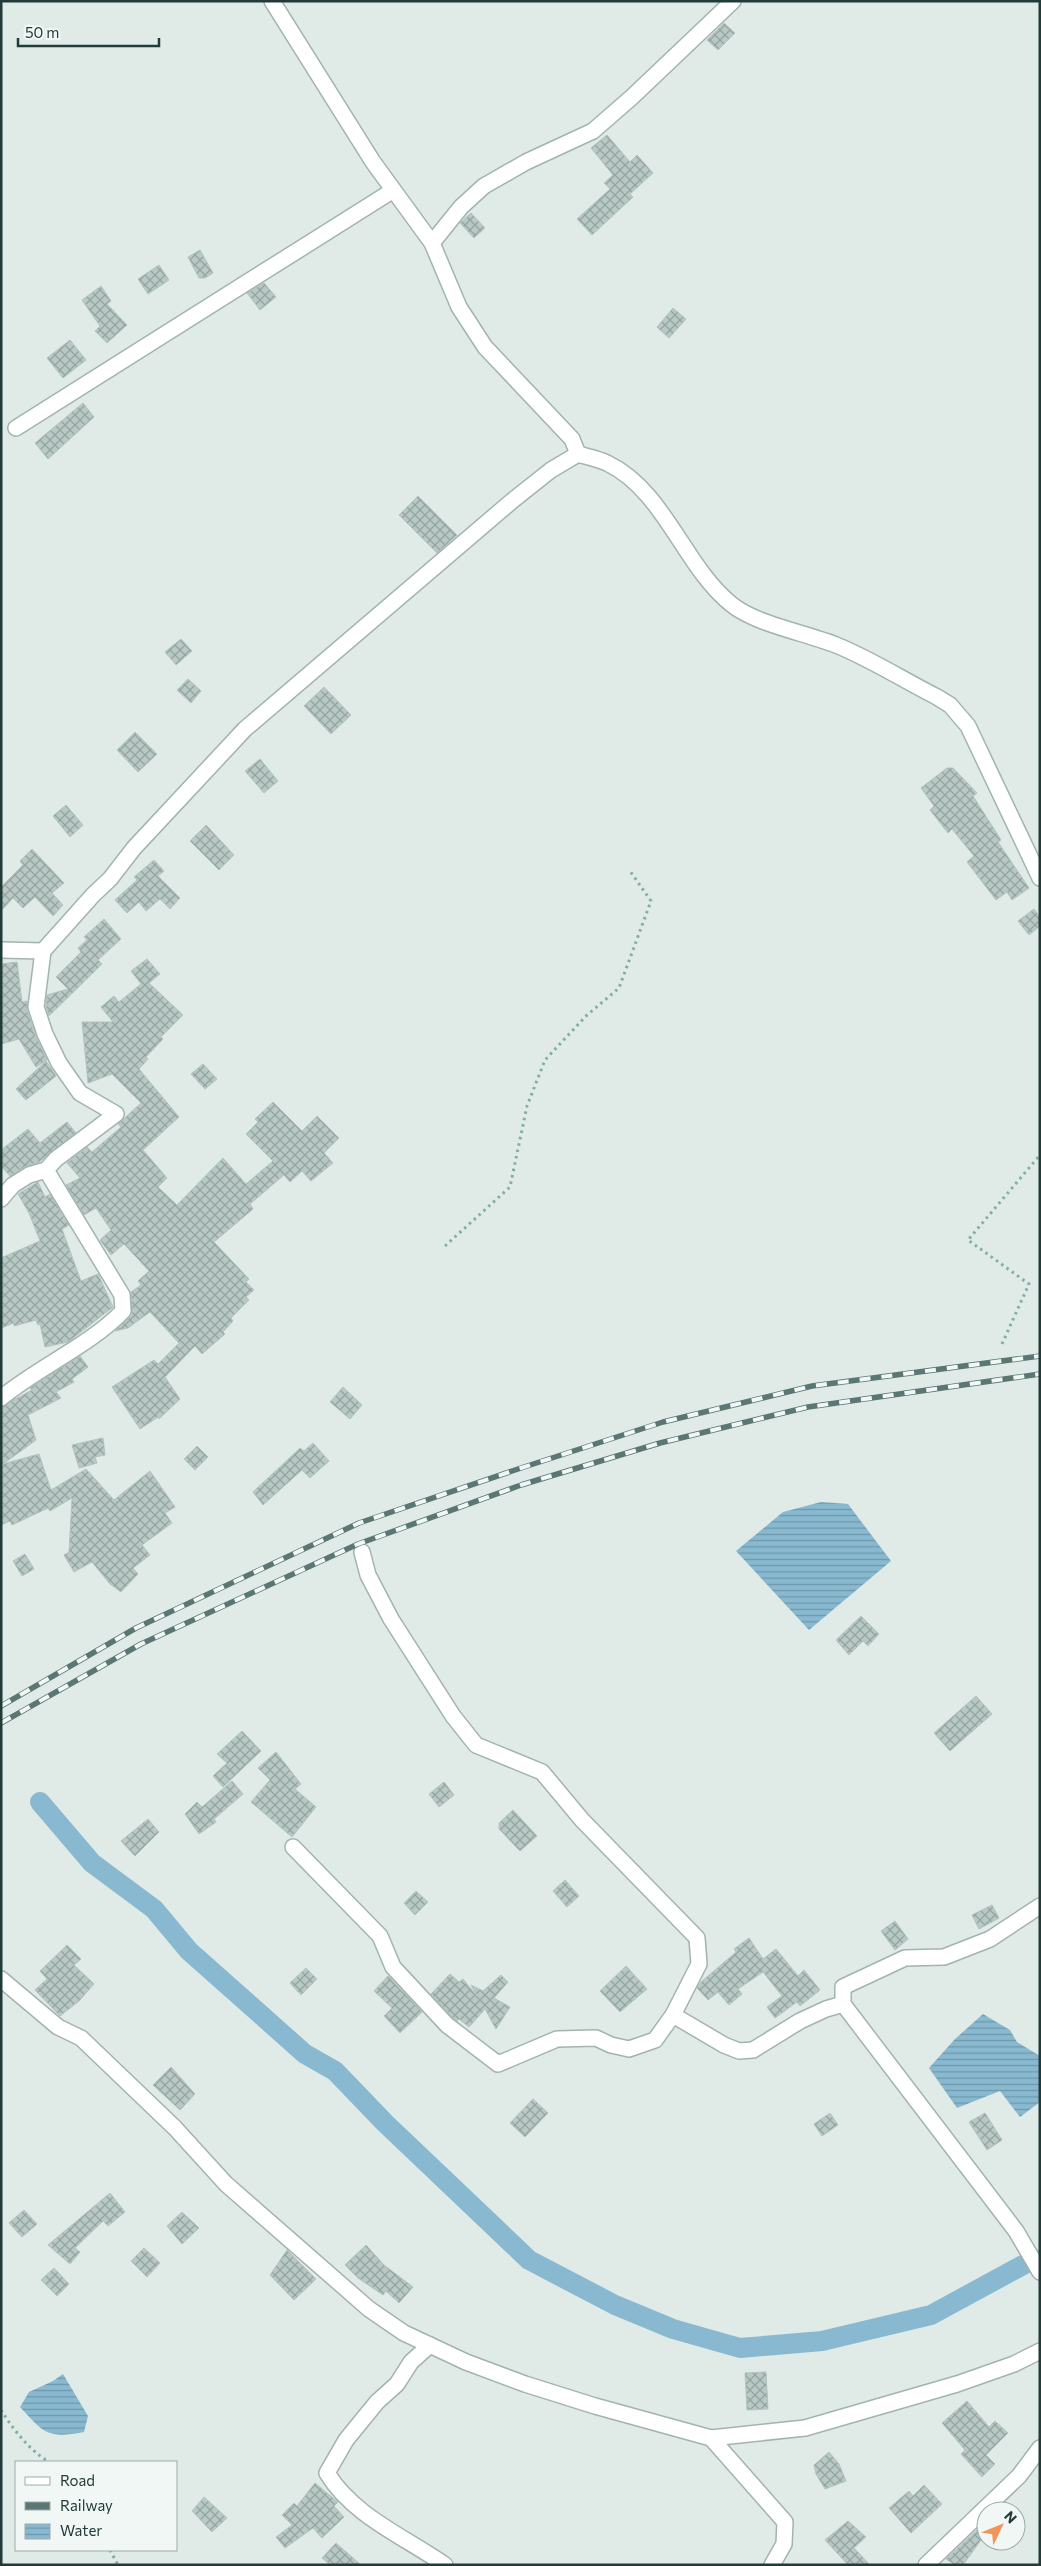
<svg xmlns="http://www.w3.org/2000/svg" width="1041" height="2566" font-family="Commissioner,sans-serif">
<defs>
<pattern id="water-rules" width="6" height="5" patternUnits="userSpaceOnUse" patternTransform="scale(1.25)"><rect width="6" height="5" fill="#88b9d0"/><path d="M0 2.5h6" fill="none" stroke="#6f98aa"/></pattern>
<pattern id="building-cross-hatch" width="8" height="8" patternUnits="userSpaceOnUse" patternTransform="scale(1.25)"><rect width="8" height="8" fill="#b8c8c4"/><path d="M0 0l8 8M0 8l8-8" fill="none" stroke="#95a4a0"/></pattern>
</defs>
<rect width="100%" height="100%" fill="#e0ebe8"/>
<g fill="url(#water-rules)">
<polygon points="821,1502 848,1504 891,1561 809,1630 736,1551 783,1512"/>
<polygon points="983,2014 1010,2030 1017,2042 1040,2056 1040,2102 1020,2117 1000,2091 957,2108 929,2068 955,2039"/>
<path d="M63,2374L88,2416L84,2432C47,2439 44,2433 20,2407L29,2392L53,2381Z"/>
</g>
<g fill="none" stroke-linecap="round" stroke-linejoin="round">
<polyline stroke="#88b9d0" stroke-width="20" points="40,1802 92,1863 154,1909 189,1951 305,2054 335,2071 385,2123 529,2260 615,2305 673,2329 740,2348 822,2341 931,2315 1034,2259"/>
</g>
<g fill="url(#building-cross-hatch)" stroke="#b2c4c0">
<polygon points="724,23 735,33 718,50 707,40"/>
<polygon points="607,135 630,162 637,155 653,173 630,194 633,197 592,235 577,219 610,189 604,183 613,175 591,148"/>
<polygon points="471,213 485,228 474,238 460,223"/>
<polygon points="200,250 213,273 205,278 199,278 188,257"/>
<polygon points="159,265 169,280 148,294 138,279"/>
<polygon points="264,283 276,297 260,310 247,293"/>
<polygon points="101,286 111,301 107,304 127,325 107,343 95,331 100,326 82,300"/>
<polygon points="673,308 686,319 669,338 657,327"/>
<polygon points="70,340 86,360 63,378 47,358"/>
<polygon points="83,403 94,417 48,459 35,443"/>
<polygon points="418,496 457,535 437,553 399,515"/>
<polygon points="181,639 192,651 176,665 165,652"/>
<polygon points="188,679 201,691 191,703 177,690"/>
<polygon points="324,687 351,715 331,734 304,706"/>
<polygon points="135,732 157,754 138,772 117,750"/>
<polygon points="260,759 278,781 264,793 245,771"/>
<polygon points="947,768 953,768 977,793 973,796 1001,840 998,842 1029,888 1012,900 1007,892 996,900 967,862 974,856 952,829 948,833 930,810 934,806 921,788"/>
<polygon points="66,805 83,825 70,837 53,816"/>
<polygon points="206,825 234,855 219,870 190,841"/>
<polygon points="32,849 64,883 52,893 63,905 53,916 35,897 23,908 13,898 1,911 1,887 23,865 20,861"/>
<polygon points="154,860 164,871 158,876 180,898 170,909 160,899 146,911 139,902 127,913 115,900 137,880 134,877"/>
<polygon points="1034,909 1040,917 1040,926 1029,935 1018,921"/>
<polygon points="104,919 121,939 98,960 102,964 49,1016 46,1006 47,995 68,989 56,977 81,952 78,948 87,940 84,937"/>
<polygon points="147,959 160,974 149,983 183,1015 161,1037 163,1039 146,1057 148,1059 139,1069 179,1117 143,1150 167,1178 158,1187 177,1205 223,1158 246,1184 273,1161 246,1134 258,1122 255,1119 273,1102 302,1131 317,1116 339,1138 324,1153 333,1163 311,1181 302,1171 290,1182 284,1175 250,1204 253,1209 214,1242 249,1279 246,1282 254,1290 246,1297 249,1300 231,1318 233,1321 223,1332 225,1334 202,1354 195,1346 165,1377 180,1399 159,1419 158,1417 140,1429 112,1387 154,1360 158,1364 179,1343 150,1312 128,1328 115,1331 132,1315 131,1292 141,1285 138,1281 149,1271 124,1244 111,1255 100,1240 111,1230 96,1208 84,1215 66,1185 80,1178 67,1163 87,1147 92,1152 121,1127 118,1124 141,1103 112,1074 88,1083 82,1022 113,1022 101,1007 114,996 119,1002 141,984 131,971"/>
<polygon points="17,962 22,1002 27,1001 27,1010 36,1037 47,1060 36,1067 19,1039 1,1044 1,964"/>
<polygon points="46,1061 56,1076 26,1100 16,1089"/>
<polygon points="203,1064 217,1079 205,1089 191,1074"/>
<polygon points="67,1122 76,1133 39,1162 24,1167 10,1176 1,1166 1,1150 28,1129 40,1143"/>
<polygon points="38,1182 45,1197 50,1194 69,1225 62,1229 81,1281 98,1274 113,1307 68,1342 45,1347 40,1324 38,1325 36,1320 14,1326 14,1323 1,1328 1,1258 40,1241 29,1213 18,1194"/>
<polygon points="80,1356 88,1367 72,1379 74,1382 56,1392 61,1398 28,1415 36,1440 3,1464 39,1454 51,1490 86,1469 114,1500 150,1471 175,1507 165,1513 172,1523 142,1545 150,1555 133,1568 138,1574 121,1592 110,1584 92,1562 74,1572 64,1555 69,1552 72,1498 50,1511 48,1508 12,1525 10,1521 1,1525 1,1407 32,1390 30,1388"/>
<polygon points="343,1387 362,1405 350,1419 330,1402"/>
<polygon points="103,1438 105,1455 95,1457 97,1463 79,1468 72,1445"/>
<polygon points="313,1443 329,1461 310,1478 302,1470 263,1505 253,1492 300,1448 304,1451"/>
<polygon points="197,1446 208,1457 195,1470 184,1459"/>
<polygon points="25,1554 34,1569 22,1576 13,1561"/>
<polygon points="861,1616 879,1634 868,1646 863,1641 849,1655 836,1640"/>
<polygon points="976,1696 992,1714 950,1751 934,1733"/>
<polygon points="242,1731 261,1751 223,1787 213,1776 227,1763 217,1754"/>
<polygon points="276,1752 301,1784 295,1789 316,1807 292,1837 251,1802 270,1780 258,1768"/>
<polygon points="232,1781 243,1794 214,1819 216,1822 199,1834 185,1814 197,1802 202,1807"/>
<polygon points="444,1782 454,1795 439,1807 429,1794"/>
<polygon points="513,1810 537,1836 520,1851 499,1829 499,1823"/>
<polygon points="148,1819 159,1832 135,1856 121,1841"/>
<polygon points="565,1880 579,1896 567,1907 553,1891"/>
<polygon points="416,1891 428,1902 415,1915 404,1903"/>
<polygon points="992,1905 999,1918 979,1929 972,1915"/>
<polygon points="895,1921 908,1939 895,1950 881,1931"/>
<polygon points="749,1938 763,1959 776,1949 798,1976 804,1970 820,1990 800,2006 797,2002 775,2018 767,2007 782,1996 763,1972 738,1989 742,1994 729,2005 718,1992 708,2000 697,1988 701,1982 736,1952 734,1949"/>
<polygon points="67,1945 81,1959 74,1965 94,1984 79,2001 60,2016 35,1990 47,1979 40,1971"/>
<polygon points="626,1966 647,1989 620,2012 600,1991"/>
<polygon points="306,1968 317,1979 301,1995 290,1983"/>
<polygon points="450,1974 459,1982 463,1979 477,1996 471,1985 483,1991 501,1975 508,1982 494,1998 510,2007 496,2029 485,2009 469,2027 459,2019 457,2021 453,2018 431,1994"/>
<polygon points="388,1976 422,2012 400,2033 384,2016 392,2008 374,1991"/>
<polygon points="171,2067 195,2094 180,2110 153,2085"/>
<polygon points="533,2099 548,2113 525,2137 510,2123"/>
<polygon points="830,2113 838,2125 822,2136 814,2124"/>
<polygon points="985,2113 1002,2140 987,2150 969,2122"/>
<polygon points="110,2193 125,2212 108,2226 103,2221 75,2248 80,2252 70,2264 48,2245"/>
<polygon points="24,2210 37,2224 22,2237 9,2223"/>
<polygon points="182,2212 199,2228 182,2244 167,2226"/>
<polygon points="366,2245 384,2265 413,2287 399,2303 386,2291 383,2295 358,2278 345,2265"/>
<polygon points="144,2248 160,2263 147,2277 131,2261"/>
<polygon points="287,2250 316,2279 294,2300 270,2275"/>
<polygon points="54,2268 69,2284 57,2296 41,2280"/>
<polygon points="766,2372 768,2409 747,2410 745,2373"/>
<polygon points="967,2401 989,2427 995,2421 1008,2433 986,2455 995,2464 982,2477 961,2454 965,2450 942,2423"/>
<polygon points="829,2452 839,2464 846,2481 825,2489 816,2474 814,2465"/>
<polygon points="315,2483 338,2502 334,2506 344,2517 322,2538 313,2528 285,2548 276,2537 292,2525 282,2515 294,2503 297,2506"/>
<polygon points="924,2485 942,2504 911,2533 889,2508 909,2491 913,2496"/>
<polygon points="204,2497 227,2518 212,2532 192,2511"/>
<polygon points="848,2521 866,2537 854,2548 870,2565 848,2565 825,2540"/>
<polygon points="977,2530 984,2536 963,2565 955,2565 946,2559"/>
<polygon points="336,2543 361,2565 330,2565 322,2558"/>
</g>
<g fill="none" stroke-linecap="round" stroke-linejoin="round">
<g stroke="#a3b3b0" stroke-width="18">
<g id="minor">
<polyline points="272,1 373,162 432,243 459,307 485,347 572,439 578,454"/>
<polyline points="432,243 461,207 484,186 526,162 593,131 632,97 733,1"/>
<polyline points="16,428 392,191"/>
<polyline points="1,1199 13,1185 29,1175 46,1170 56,1159 116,1114 80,1093 59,1063 45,1034 36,1007 43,951"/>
<path d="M1,1398C40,1366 89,1346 123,1311L122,1295L46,1170"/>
<polyline points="293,1847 380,1936 393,1967 447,2025 498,2064 557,2039 596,2038 611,2045 629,2049 655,2040 673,2015 699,1964 697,1938 582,1820 542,1772 476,1745 453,1716 391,1619 368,1575 362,1552"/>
<polyline points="1040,1906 990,1939 944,1957 905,1958 843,1987 843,2004 1016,2231 1040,2272"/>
<polyline points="673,2015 724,2045 739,2051 753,2050 800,2021 826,2009 843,2004"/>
<path d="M430,2345L411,2362L397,2384L377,2402L346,2440L327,2473C353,2516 405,2537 445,2565"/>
<polyline points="711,2438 785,2522 784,2544 772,2565"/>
<polyline points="926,2565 1019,2476 1040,2448"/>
</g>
</g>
<g stroke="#a3b3b0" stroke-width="18">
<g id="tertiary">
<path d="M1,950L43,951L93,895L110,879L134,848L245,729L512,501L551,470L578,454C588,457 598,459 607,463C665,491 683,565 731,604C755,624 806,633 836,645C871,659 903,680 937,697L950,705L968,726L1040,878"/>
<polyline points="1,1979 58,2027 81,2038 175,2128 226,2184 369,2309 404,2333 466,2362 525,2384 595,2406 711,2438 805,2428 957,2384 1014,2364 1040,2351"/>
</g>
</g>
<g stroke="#80aea7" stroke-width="3" stroke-dasharray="2.5 4" stroke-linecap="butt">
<polyline points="445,1246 510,1187 527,1106 545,1060 586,1016 619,988 651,901 630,871"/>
<polyline points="1002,1344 1029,1284 968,1240 1040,1155"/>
<path d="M1,2410C13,2429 29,2450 49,2462"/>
<polyline points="110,2550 118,2565"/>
</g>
<use href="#minor" stroke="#fff" stroke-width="15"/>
<use href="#tertiary" stroke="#fff" stroke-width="15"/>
<g stroke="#5b7773" stroke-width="5.5">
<g id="rail">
<polyline points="1,1706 136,1628 359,1523 521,1468 663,1422 812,1386 1040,1356"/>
<polyline points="1,1723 141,1644 358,1544 521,1485 660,1443 808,1407 1040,1374"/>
</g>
</g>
<use href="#rail" stroke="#f0f7f5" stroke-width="4" stroke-dasharray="11" stroke-linecap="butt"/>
</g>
<rect width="1041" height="2566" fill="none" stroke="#213b38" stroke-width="5"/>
<rect x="15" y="2461" width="162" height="90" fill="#f0f7f5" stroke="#9daca9"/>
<rect x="25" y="2477" width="25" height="8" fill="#ffffff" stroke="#9daca9"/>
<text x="60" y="2486" font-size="15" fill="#213b38">Road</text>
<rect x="25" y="2502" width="25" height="8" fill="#5b7773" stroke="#9daca9"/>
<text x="60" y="2511" font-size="15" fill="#213b38">Railway</text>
<rect x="25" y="2524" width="25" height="15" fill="url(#water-rules)" stroke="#9daca9"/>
<text x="60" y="2536" font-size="15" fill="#213b38">Water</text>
<g transform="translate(1001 2526) rotate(47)"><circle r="24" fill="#f0f7f5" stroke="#9daca9"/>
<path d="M0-4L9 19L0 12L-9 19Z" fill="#f19558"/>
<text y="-8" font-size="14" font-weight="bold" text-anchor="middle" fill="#213b38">N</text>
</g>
<path d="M18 38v8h141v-8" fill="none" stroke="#213b38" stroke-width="2.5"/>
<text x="25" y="38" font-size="15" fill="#213b38" stroke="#f0f7f5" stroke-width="4" paint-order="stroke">50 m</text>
</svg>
